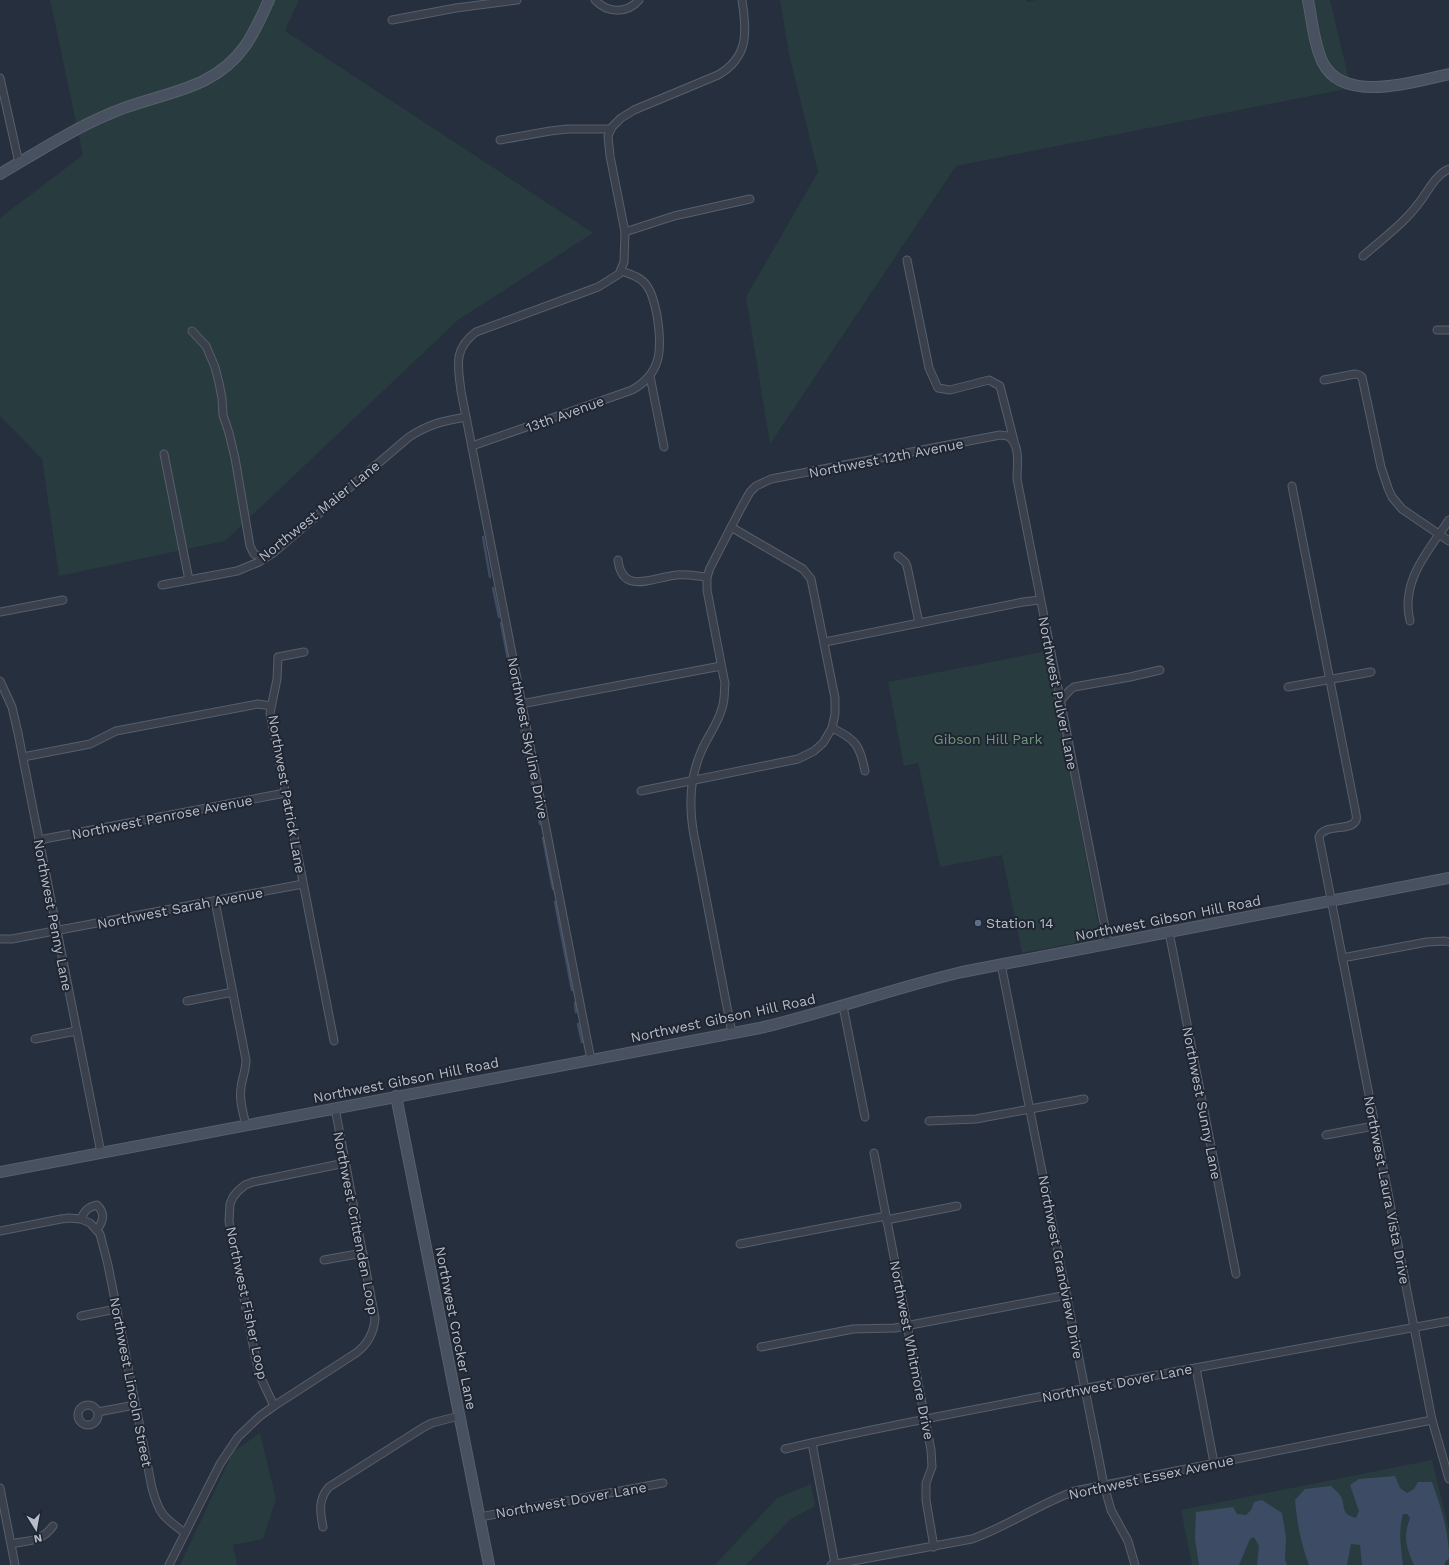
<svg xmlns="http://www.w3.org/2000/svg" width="1449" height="1565" font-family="'Work Sans',sans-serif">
<rect width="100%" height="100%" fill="#262f3d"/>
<g fill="#283b3e">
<polygon points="50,0 299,0 285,31 593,233 458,320 225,541 59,576 42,459 0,416 0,218 83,155"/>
<polygon points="780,0 1026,0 1027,2 1036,0 1330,0 1351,88 956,166 770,444 746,297 818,172 789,54"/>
<polygon points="1047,651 1101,938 1022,953 1002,855 940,867 918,763 904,766 888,682"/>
<polygon points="260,1433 276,1499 263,1539 233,1545 237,1565 180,1565 233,1452"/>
<polygon points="1432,1460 1449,1529 1449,1565 1192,1565 1181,1510"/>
<polygon points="811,1484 815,1506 791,1519 746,1565 715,1565 777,1498"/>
</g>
<g fill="#3d4c64">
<path d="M1395,1476L1400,1488L1407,1493L1414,1489L1418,1482H1432C1441,1507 1449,1532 1449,1558L1445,1562V1565H1414C1406,1547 1403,1537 1410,1518L1407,1514H1403C1398,1530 1401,1548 1403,1565H1362L1360,1545L1351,1544L1347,1565H1309C1301,1544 1297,1523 1295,1500L1305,1489L1331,1486C1334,1489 1340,1494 1342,1498C1345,1510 1342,1514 1356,1518L1359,1511L1350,1485L1359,1479Z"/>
<polygon points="1262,1500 1282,1513 1286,1537 1285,1560 1287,1565 1257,1565 1259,1546 1254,1537 1250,1539 1239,1565 1199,1565 1195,1539 1196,1512 1233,1507 1237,1514 1246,1515 1251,1510 1254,1502"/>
</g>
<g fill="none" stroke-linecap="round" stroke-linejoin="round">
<g stroke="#3d4c64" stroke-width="2.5">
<polyline points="483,537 490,577"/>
<polyline points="493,588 499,617"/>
<polyline points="501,623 513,685"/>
<polyline points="517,710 522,733"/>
<polyline points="524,746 528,766"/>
<polyline points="531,778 540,824"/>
<polyline points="543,838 553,889"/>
<polyline points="555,902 572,990"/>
<polyline points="575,1003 576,1012"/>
<polyline points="578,1024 582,1042"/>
</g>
<g stroke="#585f6b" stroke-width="9">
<g id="street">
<path d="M595,0C607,13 627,14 639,0"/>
<polyline points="392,20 456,8 517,0"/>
<polyline points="0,78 19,163"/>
<polyline points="500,140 550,131 568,129 611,129"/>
<polyline points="625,232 674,216 750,199"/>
<path d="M1363,256C1387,235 1408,221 1426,193C1432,184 1439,173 1449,169"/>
<polyline points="907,260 929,368 938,388 950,390 989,380 1000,386 1014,441"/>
<polyline points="1437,330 1449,330"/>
<polyline points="192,331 206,346 215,367 219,383 222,398 223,415 229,433 235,458 250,546 254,554 264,558"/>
<polyline points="650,376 664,447"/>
<polyline points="1324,380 1355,374 1359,375 1362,377 1381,467 1388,488 1392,497 1402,509 1449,541"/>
<path d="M472,446L632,390C663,373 662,347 657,315C655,306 653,294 647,286C641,277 630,274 621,271"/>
<polyline points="164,454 189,580"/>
<path d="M1292,486L1356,814C1356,816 1357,818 1356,820C1352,832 1324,823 1319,837L1432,1420L1449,1479"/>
<polyline points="898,556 905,562 907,566 919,623"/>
<path d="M618,560C622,595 652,578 676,575C686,574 697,576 707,577"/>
<path d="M162,585L237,571L259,562L273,553L409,437C429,424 443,421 466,417"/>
<polyline points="0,612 63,600"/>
<path d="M1410,621C1400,581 1429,550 1449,520"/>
<polyline points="825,642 1023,602 1040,600"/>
<polyline points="304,652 278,657 277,679 270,713 334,1041"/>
<polyline points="0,681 12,707 18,733 101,1153"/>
<polyline points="1288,687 1371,672"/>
<polyline points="1060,701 1070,690 1074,687 1130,677 1160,670"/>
<polyline points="521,704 721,666"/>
<path d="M832,728C856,739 860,746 865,771"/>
<polyline points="23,757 90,744 116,731 258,704 271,706"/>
<polyline points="641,791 798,759 814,751 823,743 832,728 835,714 835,698 811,579 803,569 731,527"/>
<polyline points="39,840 285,793"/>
<path d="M215,901L246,1060C246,1070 242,1078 241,1088C239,1100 243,1113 246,1125"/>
<polyline points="1169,932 1236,1274"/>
<polyline points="0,939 12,939 303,884"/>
<polyline points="1342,958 1427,942 1445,941 1449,942"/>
<polyline points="1001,964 1104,1485 1111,1510 1128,1541 1135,1565"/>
<polyline points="187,1001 233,992"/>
<polyline points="843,1006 865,1117"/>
<path d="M732,1033L693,830C689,804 690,777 701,752C707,737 718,724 722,708C725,700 724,692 725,684L707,590V577L710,568L741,508L750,492L756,486L771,479L1000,435L1008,436C1021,445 1017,464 1017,479L1108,943"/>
<polyline points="35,1039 76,1031"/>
<path d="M591,1060L461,391C458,366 453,349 476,332L598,287L619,274L624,262L625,232L610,156L608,136L612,127L621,118L634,110L718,75C749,57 747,32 742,0"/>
<polyline points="929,1121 976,1119 1084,1099"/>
<polyline points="1326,1135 1374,1126"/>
<polyline points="874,1153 931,1450 932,1467 926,1483 926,1500 934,1547"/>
<path d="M81,1219C84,1211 88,1207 97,1205C106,1214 103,1221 97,1230"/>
<polyline points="886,1220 957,1206"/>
<path d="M0,1231L61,1219L69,1218L81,1219L90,1223L100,1234L108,1265L152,1488C159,1514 163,1517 185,1533"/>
<polyline points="740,1244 886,1216"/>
<polyline points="324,1260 363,1253"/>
<polyline points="81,1316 116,1309"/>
<polyline points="761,1347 853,1329 895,1328 1067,1295"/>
<polyline points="1196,1368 1214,1463"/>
<circle cx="88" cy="1415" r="10"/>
<polyline points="274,1406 260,1376 255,1355 229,1221 230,1204 233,1197 238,1191 245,1185 253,1182 345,1163"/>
<polyline points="98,1412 135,1405"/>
<polyline points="812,1443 835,1564"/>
<path d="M785,1449C865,1430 947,1415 1028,1399C1168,1373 1309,1347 1449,1321"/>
<polyline points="0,1488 15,1565"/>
<polyline points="480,1517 663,1483"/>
<path d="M323,1527C320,1512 318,1499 329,1487L424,1427L432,1423L459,1416"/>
<path d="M11,1544C30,1540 41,1542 53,1526"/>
<path d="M169,1565L220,1464L238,1437L260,1416L274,1406L356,1353C368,1344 374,1333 375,1318L335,1108"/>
<path d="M831,1565L972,1539C1008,1526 1039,1504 1075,1491L1432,1420"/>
</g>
</g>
<g stroke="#585f6b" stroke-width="12">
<g id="secondary">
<path d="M1308,0C1312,20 1314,45 1323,63C1344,104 1414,82 1449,74"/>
<path d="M0,174C36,153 71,130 109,114C158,92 212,93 245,46C255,32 262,15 269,0"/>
<polyline points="396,1096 489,1565"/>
<path d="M0,1172L760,1028C828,1012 894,988 962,972L1449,878"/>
</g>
</g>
<use href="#street" stroke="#3a414d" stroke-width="7"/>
<use href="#secondary" stroke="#485160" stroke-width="10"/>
</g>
<circle fill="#5c6f8a" stroke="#1f2632" stroke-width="1.5" cx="978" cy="923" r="4"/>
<g text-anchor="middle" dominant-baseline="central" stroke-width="4" stroke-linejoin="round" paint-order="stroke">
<g font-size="14" fill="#b6bdc8" stroke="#1f2632">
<text transform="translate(565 414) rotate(-20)">13th Avenue</text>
<text transform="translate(886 458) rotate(-11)">Northwest 12th Avenue</text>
<text transform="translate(319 511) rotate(-39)">Northwest Maier Lane</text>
<text transform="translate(1058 693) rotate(79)">Northwest Pulver Lane</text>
<text transform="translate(528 738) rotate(79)">Northwest Skyline Drive</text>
<text transform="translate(287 794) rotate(80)">Northwest Patrick Lane</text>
<text transform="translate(162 817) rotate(-11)">Northwest Penrose Avenue</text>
<text transform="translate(180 908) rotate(-11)">Northwest Sarah Avenue</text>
<text transform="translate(53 915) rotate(79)">Northwest Penny Lane</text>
<text transform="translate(1168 918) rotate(-11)">Northwest Gibson Hill Road</text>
<text transform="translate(723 1018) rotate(-12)">Northwest Gibson Hill Road</text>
<text transform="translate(406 1080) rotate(-11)">Northwest Gibson Hill Road</text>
<text transform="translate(1202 1103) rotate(79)">Northwest Sunny Lane</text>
<text transform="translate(1387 1190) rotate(79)">Northwest Laura Vista Drive</text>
<text transform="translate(356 1223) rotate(79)">Northwest Crittenden Loop</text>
<text transform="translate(1061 1267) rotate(79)">Northwest Grandview Drive</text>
<text transform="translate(247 1303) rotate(78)">Northwest Fisher Loop</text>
<text transform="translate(456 1328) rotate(79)">Northwest Crocker Lane</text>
<text transform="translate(912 1350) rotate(79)">Northwest Whitmore Drive</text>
<text transform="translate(131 1382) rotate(79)">Northwest Lincoln Street</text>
<text transform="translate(1117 1383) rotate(-11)">Northwest Dover Lane</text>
<text transform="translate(1151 1477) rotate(-12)">Northwest Essex Avenue</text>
<text transform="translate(571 1500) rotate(-10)">Northwest Dover Lane</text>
</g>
<g font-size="14" fill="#6f9779" stroke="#1f2632">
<text x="988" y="739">Gibson Hill Park</text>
</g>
<g font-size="14" fill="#b6bdc8" stroke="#1f2632" text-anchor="start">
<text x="986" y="923">Station 14</text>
</g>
</g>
<g transform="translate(36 1529) rotate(169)" stroke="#1f2632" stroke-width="3" paint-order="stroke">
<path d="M0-3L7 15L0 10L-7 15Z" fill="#b6bdc8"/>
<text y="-6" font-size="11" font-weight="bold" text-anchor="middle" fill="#b6bdc8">N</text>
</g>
</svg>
